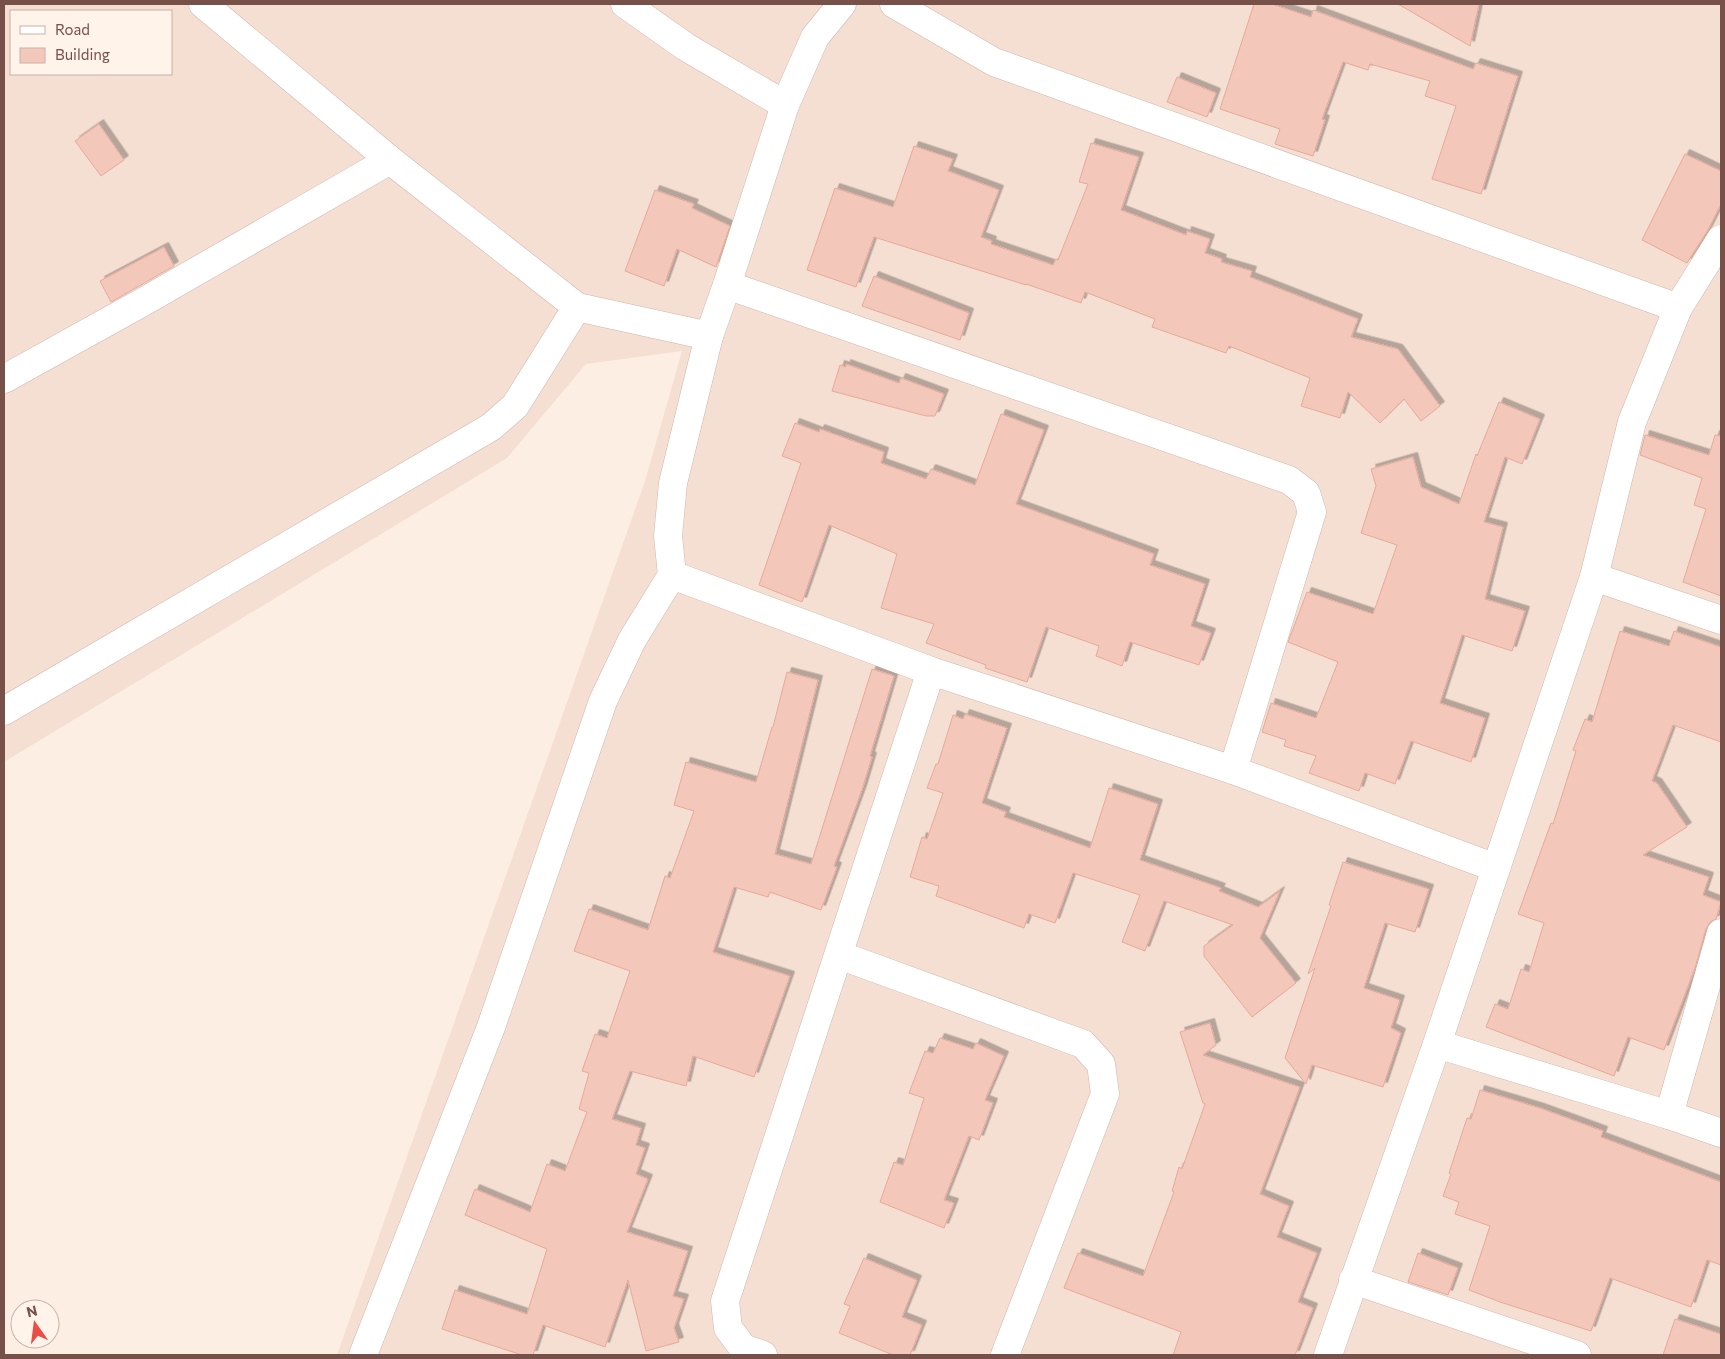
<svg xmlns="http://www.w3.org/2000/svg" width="1725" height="1359" font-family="Commissioner,sans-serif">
<defs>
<filter id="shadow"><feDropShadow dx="4.5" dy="-4.5" stdDeviation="0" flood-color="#0004"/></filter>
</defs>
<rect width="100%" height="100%" fill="#fdeee4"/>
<path fill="#f5dfd2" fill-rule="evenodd" d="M4,4H1721V1355H337L645,481L682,351L586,364L507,458L4,762ZM11,11H171V74H11Z"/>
<g fill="#f3c7ba" stroke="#e6a99a" filter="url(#shadow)">
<polygon points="1254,4 1272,4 1311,17 1313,10 1473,69 1476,63 1518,76 1481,194 1432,179 1456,106 1425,96 1430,81 1370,64 1368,70 1343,62 1322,119 1325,120 1313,156 1275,144 1280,129 1220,109"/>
<polygon points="1398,4 1479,4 1470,46"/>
<polygon points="1177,77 1216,93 1207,117 1167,102"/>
<polygon points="99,124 124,160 101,176 75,141"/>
<polygon points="1091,143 1139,157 1121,210 1186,235 1187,231 1210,239 1205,253 1222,259 1221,262 1252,271 1250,277 1358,319 1351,337 1398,349 1440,406 1421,421 1404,399 1380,423 1348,392 1340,418 1301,406 1310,378 1229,346 1226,353 1152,327 1155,319 1085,292 1081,303 1026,284 1026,285 874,237 856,287 807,270 835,188 893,207 914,146 953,159 948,171 999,190 981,237 992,241 991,244 1053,265 1056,259 1058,260 1088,184 1079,182"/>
<polygon points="1685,154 1721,171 1721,204 1708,230 1687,263 1642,240"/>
<polygon points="655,190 694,204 692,208 730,226 716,267 677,249 664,286 625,271"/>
<polygon points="164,247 174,266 111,302 100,281"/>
<polygon points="874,276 969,313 960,340 862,306"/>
<polygon points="846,364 899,383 901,378 944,394 935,416 926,416 832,391 840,365 846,367"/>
<polygon points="1499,402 1540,419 1522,464 1505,457 1484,522 1503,527 1485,599 1525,611 1512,651 1462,635 1440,703 1485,718 1471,762 1411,741 1395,784 1365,773 1359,791 1309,773 1316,756 1284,746 1286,740 1262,732 1271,703 1316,718 1338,662 1288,642 1307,592 1373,614 1397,545 1361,533 1376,486 1371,469 1413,457 1421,487 1459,504 1476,454 1477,456"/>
<polygon points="1001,414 1044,430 1016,504 1154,554 1150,565 1205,584 1191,626 1211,633 1199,665 1130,642 1122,666 1096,656 1099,646 1046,627 1027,682 985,668 986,665 926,643 934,624 881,608 897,554 829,525 802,602 759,585 801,463 782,456 795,423 819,432 820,429 884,452 881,463 926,479 931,469 975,485"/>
<polygon points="1645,435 1709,455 1715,435 1721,436 1721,596 1683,582 1706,509 1694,505 1702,478 1640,455"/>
<polygon points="1620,631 1669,646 1674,631 1721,647 1721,742 1673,725 1652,781 1657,783 1687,827 1643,855 1709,877 1703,895 1721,902 1716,919 1710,922 1706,929 1695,968 1664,1050 1628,1037 1614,1076 1486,1027 1495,1004 1508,1009 1521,969 1529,972 1544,923 1518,914 1551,823 1553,824 1576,751 1573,750 1585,719 1592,722"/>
<polygon points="872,669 894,676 870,756 872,757 862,790 834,866 837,867 821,910 770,892 768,897 734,887 713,952 790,976 754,1077 693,1056 686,1086 630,1071 612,1119 641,1128 636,1145 645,1148 636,1174 648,1179 627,1232 688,1251 673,1296 684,1299 674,1328 679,1342 646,1351 628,1280 605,1347 543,1325 533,1355 522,1355 442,1329 455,1290 527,1314 547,1249 465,1215 475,1189 530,1212 547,1164 565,1171 587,1112 579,1109 589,1073 582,1071 595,1034 607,1038 630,971 574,951 589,909 648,930 665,876 670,878 694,811 674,805 686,762 756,782 772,727 773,727 787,672 818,680 775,854 811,864"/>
<polygon points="965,714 1007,728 982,803 1006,812 1004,817 1090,848 1109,788 1158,804 1140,860 1221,888 1219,891 1258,907 1280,891 1260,938 1296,983 1252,1017 1204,956 1204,946 1233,925 1164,901 1145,951 1122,942 1140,895 1073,873 1055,923 1029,914 1024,928 936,896 939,886 910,877 922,837 927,839 943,793 927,788 936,764 938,764 953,715 963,719"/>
<polygon points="1343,862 1429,889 1415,932 1385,923 1364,988 1400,1000 1391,1028 1401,1033 1383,1087 1312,1065 1306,1084 1285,1058 1315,968 1308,974 1331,906 1329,905"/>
<polygon points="1210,1023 1216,1045 1203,1055 1300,1087 1260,1194 1289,1206 1277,1237 1317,1253 1298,1302 1313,1308 1295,1355 1173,1355 1181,1332 1064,1288 1078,1253 1143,1276 1174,1192 1172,1191 1179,1167 1182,1169 1205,1104 1203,1103 1180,1032"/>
<polygon points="940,1038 973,1049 976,1043 1004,1056 985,1100 993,1103 979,1140 969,1136 944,1200 954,1203 944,1228 880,1202 894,1162 903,1165 924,1098 909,1093 925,1051 933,1053"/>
<polygon points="1480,1090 1540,1108 1603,1131 1601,1137 1721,1182 1721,1265 1707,1260 1691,1307 1610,1278 1591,1331 1500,1302 1469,1290 1490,1226 1455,1214 1459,1202 1443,1196 1451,1174 1449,1173 1467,1118 1471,1119"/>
<polygon points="1418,1253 1458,1268 1448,1295 1408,1282"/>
<polygon points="864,1258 917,1280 902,1317 922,1325 910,1355 893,1355 839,1333 850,1306 844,1304"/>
<polygon points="1675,1319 1721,1334 1721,1355 1663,1355"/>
</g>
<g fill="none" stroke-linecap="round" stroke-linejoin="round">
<g stroke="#d1b6ad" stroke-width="29">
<g id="minor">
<polyline points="203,4 390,160 577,307 709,336"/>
<polyline points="625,4 686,47 785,105"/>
<polyline points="894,4 994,62 1678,308"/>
<polyline points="727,285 1289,480 1306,493 1312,512 1233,770"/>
<polyline points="4,379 143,302 390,160"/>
<polyline points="672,575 931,671 1233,770 1496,868"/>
<polyline points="1594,577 1721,620"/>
<polyline points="4,711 491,427 515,406 577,307"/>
<polyline points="839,955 1083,1044 1101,1064 1105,1094 1005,1355"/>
<polyline points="1437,1044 1669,1115 1721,1133"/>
<polyline points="1669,1115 1721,933"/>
<polyline points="1353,1280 1577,1355"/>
<polyline points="363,1355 491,1027 603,701 632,640 672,575 668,536 673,483 709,336 727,285 785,105 815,37 842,4"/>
<polyline points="763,1355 743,1348 728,1328 725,1301 931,671"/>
<polyline points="1328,1355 1437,1044 1594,577 1632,422 1678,308 1721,239"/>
</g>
</g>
<use href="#minor" stroke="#fff" stroke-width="28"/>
</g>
<rect width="1725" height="1359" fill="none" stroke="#765049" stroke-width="10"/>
<rect x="10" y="10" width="162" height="65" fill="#fff3ea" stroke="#c8b2aa"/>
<rect x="20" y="26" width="25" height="8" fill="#ffffff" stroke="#c8b2aa"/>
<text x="55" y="35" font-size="15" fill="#765049">Road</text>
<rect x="20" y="48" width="25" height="15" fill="#f3c7ba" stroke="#c8b2aa"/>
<text x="55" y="60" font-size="15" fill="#765049">Building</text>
<g transform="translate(35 1324) rotate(346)"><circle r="24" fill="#fff3ea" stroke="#c8b2aa"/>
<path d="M0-4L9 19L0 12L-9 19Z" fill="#ea4c46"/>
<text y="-8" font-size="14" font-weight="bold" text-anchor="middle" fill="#765049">N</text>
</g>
</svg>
